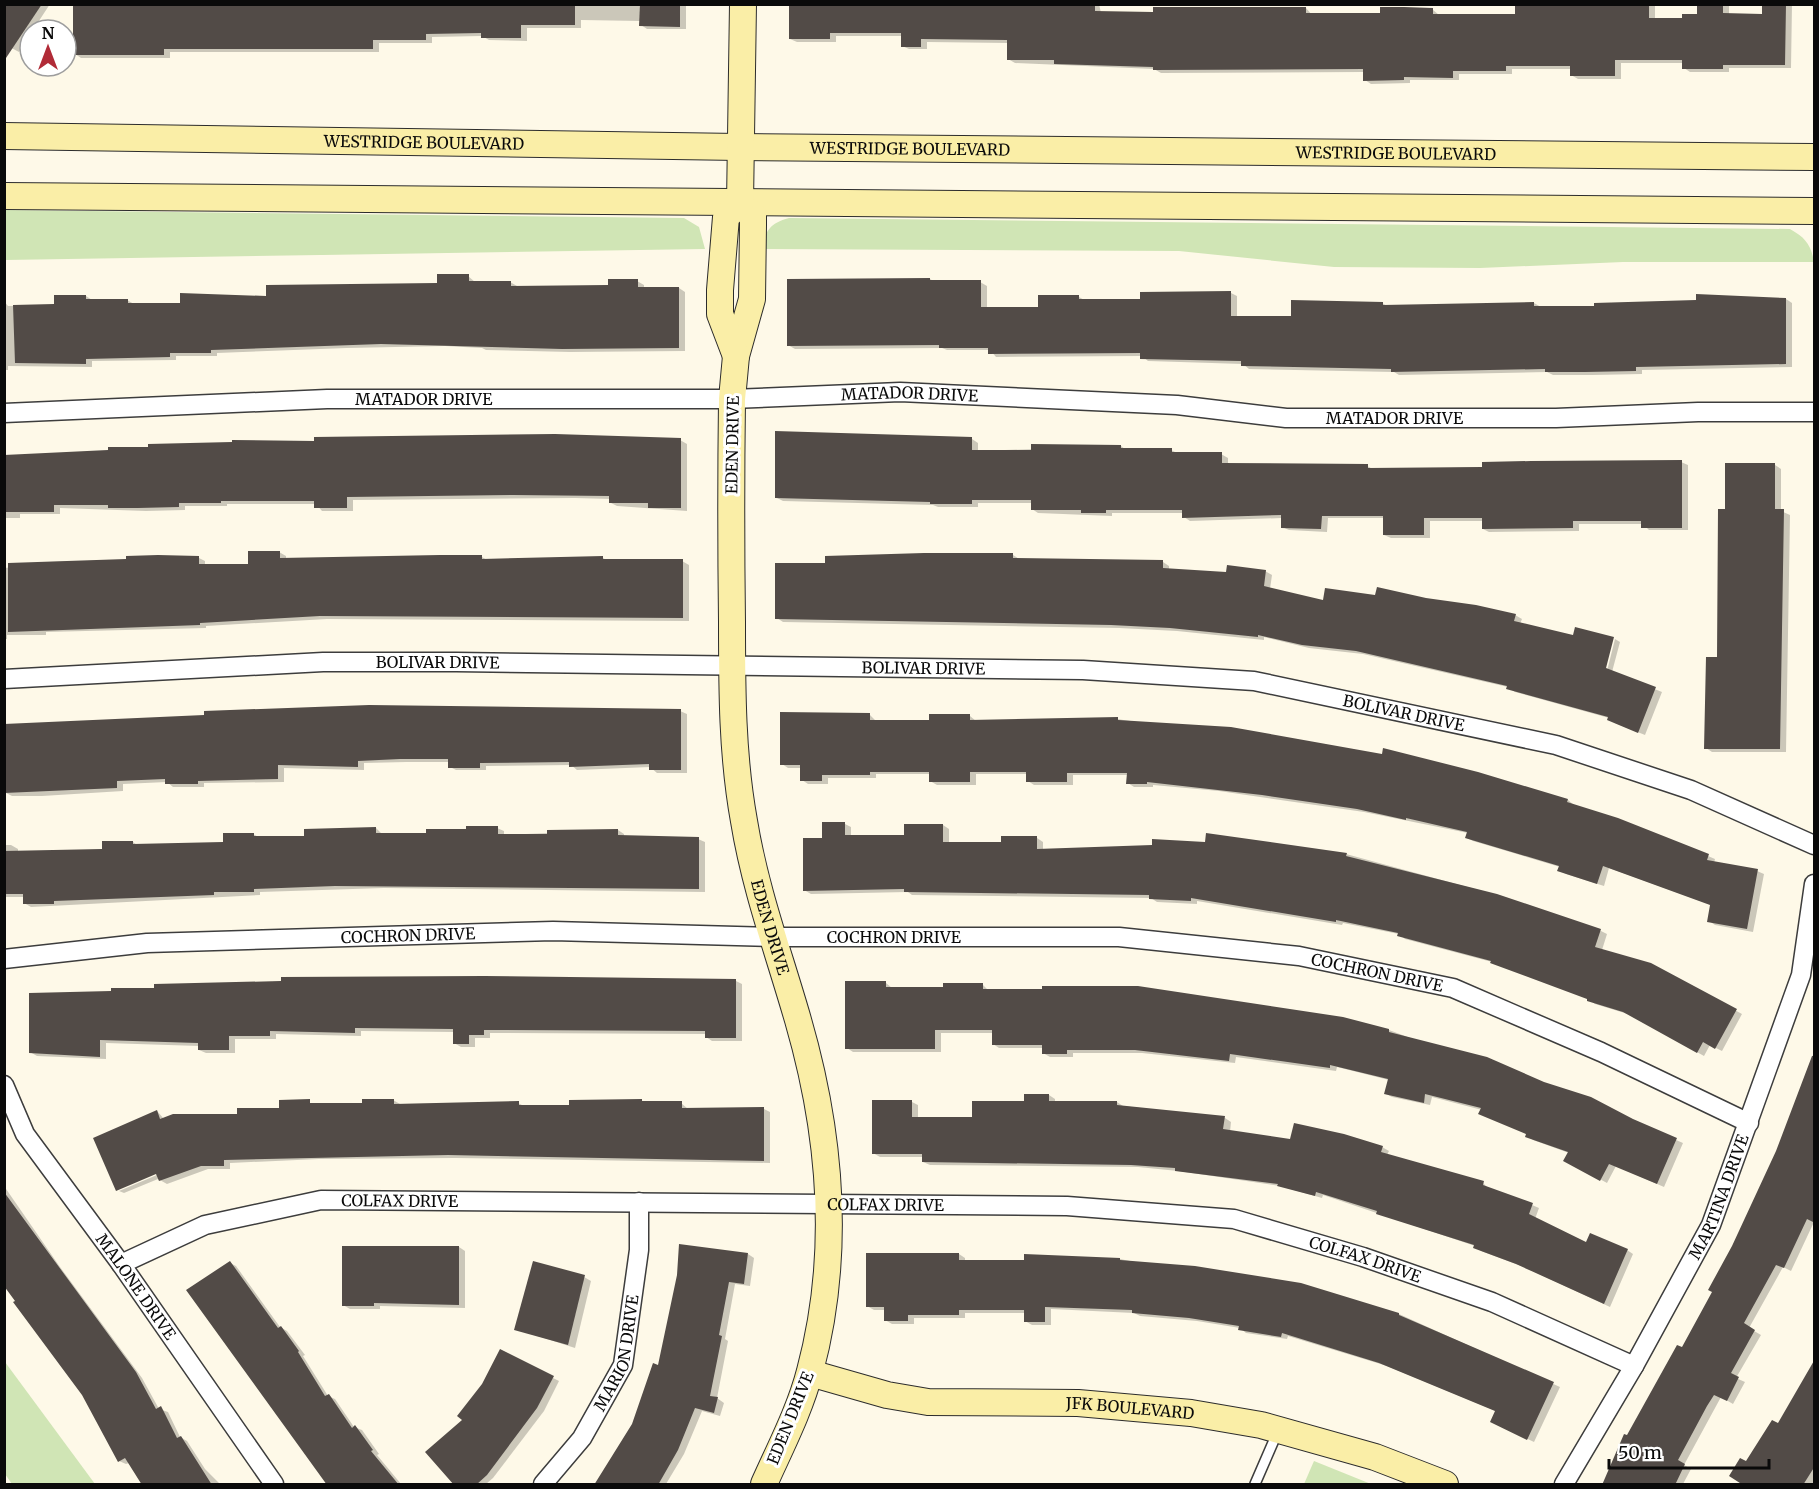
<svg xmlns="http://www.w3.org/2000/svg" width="1819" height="1489" font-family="Merriweather,serif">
<rect width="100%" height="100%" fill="#fef9e8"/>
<g fill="#d0e5b5">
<polygon points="5,210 684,218 699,227 705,249 5,260"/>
<path d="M789,218L1790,229C1806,238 1811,245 1814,262H1623L1480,268L1334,267L1179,251L762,249C765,231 770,223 789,218Z"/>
<polygon points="4,1362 5,1362 95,1484 12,1484 5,1474"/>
<polygon points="1314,1461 1371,1484 1304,1484"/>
</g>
<g fill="#0003">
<polygon points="4,4 50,4 33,30 30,30 30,35 19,52 4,44"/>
<polygon points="197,4 686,4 686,29 647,29 641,25 641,21 581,20 581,28 527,28 527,41 489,40 482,36 432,37 432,43 379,43 379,52 170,52 170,58 81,58 75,54"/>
<polygon points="790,4 1099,4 1101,13 1154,14 1306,8 1312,15 1382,15 1432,9 1439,15 1517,15 1517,5 1655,4 1655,20 1684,20 1698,16 1698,4 1729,4 1729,15 1763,15 1763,4 1792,4 1791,68 1729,68 1729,72 1690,72 1684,68 1684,63 1621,63 1621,79 1578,79 1571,75 1571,69 1512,69 1512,74 1459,74 1459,80 1410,80 1410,83 1371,84 1365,80 1364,72 1161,73 1154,69 1015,63 1008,59 1008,43 927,42 927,49 909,49 902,46 902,36 836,36 836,42 797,42 790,39"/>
<polygon points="468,276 475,282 510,282 517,286 609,287 637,281 644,285 644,288 679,288 685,292 685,351 570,352 486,350 482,348 445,346 347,348 217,353 217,356 176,356 176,360 92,361 92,367 8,366 8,370 4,370 4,301 8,306 55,305 86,296 92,300 127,300 134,304 181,305 439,284"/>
<polygon points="930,279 935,282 980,282 987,286 987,308 1040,308 1079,297 1086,301 1142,301 1231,293 1237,296 1237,318 1293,318 1382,303 1387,306 1534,303 1541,307 1595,308 1786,299 1792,303 1792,367 1642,370 1642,374 1593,375 1553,375 1547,372 1399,375 1394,372 1249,369 1243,364 1148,361 1142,356 996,357 990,350 947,350 942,348 795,349 788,345"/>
<polygon points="972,439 978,443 978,451 1121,446 1126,450 1171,450 1179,454 1221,454 1228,458 1228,465 1367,466 1375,470 1681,462 1688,465 1688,530 1649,530 1643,524 1579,524 1579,531 1489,532 1483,529 1483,521 1430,521 1430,538 1391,538 1384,535 1384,518 1328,518 1327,532 1289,530 1282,527 1282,518 1190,521 1184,517 1184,513 1112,513 1112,516 1038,513 1032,509 1032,503 978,503 978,507 938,507 933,505 783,501 777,498"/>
<polygon points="680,440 687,444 687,511 617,506 611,503 611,499 575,498 353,500 353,511 322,511 316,504 227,504 227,506 185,506 185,510 146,511 60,508 60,514 20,514 20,518 4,518 4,456 316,442"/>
<polygon points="1775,465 1781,469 1781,511 1790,515 1786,752 1712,752 1706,748 1718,658 1727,511"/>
<polygon points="279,552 286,556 286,559 482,557 487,560 603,558 608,561 682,561 689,565 689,621 327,619 206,626 206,628 46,632 46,635 7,635 7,639 4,639 4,568 49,564 49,562 199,558 205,561 205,566 250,566"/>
<polygon points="1013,555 1019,559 1163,562 1169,566 1169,570 1228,573 1265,571 1272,575 1270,589 1324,602 1515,615 1522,619 1520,624 1606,675 1615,639 1620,642 1612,672 1662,692 1645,735 1615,723 1609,718 1515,692 1508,687 1363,654 1309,648 1264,637 1264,640 1177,631 1119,628 783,622 777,618 827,564"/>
<polygon points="680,711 687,714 687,773 657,773 650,767 577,770 571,765 486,766 486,770 456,770 450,767 450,762 407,762 364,763 364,770 284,768 284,782 204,783 204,787 173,787 167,782 123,784 123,791 42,796 12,796 4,792"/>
<polygon points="870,715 876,721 930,721 970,716 976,721 1117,719 1478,773 1568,800 1574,805 1617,819 1708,856 1715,859 1714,863 1757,871 1764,874 1753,932 1715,925 1709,921 1712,905 1609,868 1604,886 1566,874 1559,870 1560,867 1473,841 1467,838 1468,833 1364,812 1219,791 1153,785 1153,787 1134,787 1128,783 1128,775 1073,775 1073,785 1034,785 1028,781 1028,774 976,774 976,785 937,785 930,781 930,774 876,774 876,778 828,778 828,784 808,784 802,780 802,768 788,768 782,764"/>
<polygon points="845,824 851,827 851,837 905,837 943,825 949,829 949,844 1002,844 1002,838 1037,838 1043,842 1043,850 1346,854 1497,895 1601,931 1607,934 1602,950 1650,964 1742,1014 1722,1051 1710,1045 1704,1056 1631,1015 1595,1004 1589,999 1492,962 1405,939 1399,934 1343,923 1342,925 1197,901 1197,904 1157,902 1151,898 912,895 908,892 811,894 804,890 823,840"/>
<polygon points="376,828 382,834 427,834 427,830 497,828 504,831 504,835 618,830 624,834 624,837 698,839 705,842 705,892 384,888 260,892 260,895 31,907 24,903 24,897 4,897 4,845 11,845 18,849 18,852 103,851 133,842 137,845 224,844 253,834 260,838 305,838"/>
<polygon points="736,981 742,984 742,1041 712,1041 706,1037 706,1034 490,1033 490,1038 475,1038 475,1047 461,1047 454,1043 454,1032 361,1031 361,1036 276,1034 276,1039 235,1039 235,1053 206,1053 199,1050 199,1046 106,1043 106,1059 37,1056 30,1052 30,994"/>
<polygon points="886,983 892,988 944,988 944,985 983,985 989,991 1389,1030 1632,1121 1683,1143 1664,1187 1616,1166 1607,1183 1565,1160 1569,1153 1533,1140 1527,1134 1482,1110 1432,1097 1430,1105 1392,1097 1386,1094 1389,1080 1337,1067 1336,1071 1236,1057 1235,1063 1142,1053 1073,1053 1073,1057 1050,1057 1043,1053 1043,1048 999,1048 993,1044 993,1033 941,1033 941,1052 853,1052 847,1048"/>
<polygon points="1814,1052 1814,1222 1791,1271 1783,1267 1749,1328 1761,1335 1736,1378 1745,1382 1733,1404 1721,1397 1684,1465 1691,1469 1683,1484 1604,1484 1625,1436 1627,1437 1682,1349 1714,1292 1777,1151"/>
<polygon points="1049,1095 1055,1099 1055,1102 1117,1102 1123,1106 1225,1118 1231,1122 1230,1132 1291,1140 1382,1147 1389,1151 1387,1155 1483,1183 1489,1189 1532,1205 1539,1208 1535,1219 1587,1244 1627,1250 1633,1254 1610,1307 1524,1267 1481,1251 1475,1246 1323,1195 1322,1198 1280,1186 1178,1171 1138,1167 930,1165 923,1162 923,1157 880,1157 873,1153 912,1102 918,1105 918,1118 974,1118"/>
<polygon points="393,1100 400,1104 518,1103 524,1106 571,1106 641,1100 646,1103 681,1103 688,1109 764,1109 770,1112 770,1163 455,1158 319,1159 230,1163 230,1169 208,1169 167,1184 158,1179 124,1193 119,1191 164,1172 163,1169 117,1190 157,1111 164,1119 239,1116 280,1109 280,1102 363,1105"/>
<polygon points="4,1186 60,1267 142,1378 159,1409 168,1412 180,1437 187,1441 205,1469 220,1484 144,1484 129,1463 126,1464 119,1461 83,1394 4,1284"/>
<polygon points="459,1247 465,1251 465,1308 380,1306 380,1309 350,1309 343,1305"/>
<polygon points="748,1254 754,1258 750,1286 735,1284 725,1339 728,1341 717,1398 724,1403 720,1416 702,1411 684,1454 666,1484 596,1484 633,1425 659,1366"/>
<polygon points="868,1254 959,1254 965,1258 965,1262 1025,1262 1025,1256 1120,1259 1399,1314 1560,1387 1534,1442 1498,1425 1496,1411 1387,1366 1288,1336 1287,1339 1246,1333 1240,1328 1197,1321 1140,1316 1134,1313 1051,1309 1051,1325 1032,1325 1025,1321 1025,1313 965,1313 965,1318 914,1318 914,1324 892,1324 885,1320 885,1310 874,1310 867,1306"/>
<polygon points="230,1263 236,1266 280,1327 287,1331 305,1355 303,1356 328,1396 335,1399 354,1427 362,1430 379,1454 377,1455 401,1484 329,1484"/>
<polygon points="584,1277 591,1281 575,1348 516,1329"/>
<polygon points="1814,1364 1813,1484 1743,1484 1746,1463 1779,1425"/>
<polygon points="553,1378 559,1381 544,1411 493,1478 486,1484 456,1484"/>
</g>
<g fill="#524b47">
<polygon points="4,4 42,4 4,61"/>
<polygon points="73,4 575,4 575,25 521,25 521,38 481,38 481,33 426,34 426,40 373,40 373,49 164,49 164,55 73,55"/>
<polygon points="640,4 680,4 680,27 639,26"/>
<polygon points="789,4 1095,4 1095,11 1153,12 1153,7 1306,7 1306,13 1380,13 1380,7 1404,7 1433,8 1433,14 1515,14 1515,4 1649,4 1649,18 1682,18 1682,14 1697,14 1697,4 1723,4 1723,13 1762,14 1762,4 1786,4 1785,65 1723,65 1723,69 1682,69 1682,60 1615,60 1615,76 1570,76 1570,66 1506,66 1506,71 1453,71 1453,78 1404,77 1404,80 1363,81 1363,69 1153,70 1153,67 1054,64 1054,60 1007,60 1007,40 921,39 921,47 901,47 901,33 830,33 830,39 789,39"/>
<polygon points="437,274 469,274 469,281 511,281 511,286 608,285 608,279 638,279 638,287 679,287 679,348 562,349 381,344 211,350 211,353 170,353 170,357 86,359 86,364 15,363 13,305 54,304 54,295 86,295 86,299 128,299 128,303 180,303 180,293 266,296 266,285 437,283"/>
<polygon points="930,278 930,280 981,280 981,307 1038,307 1038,295 1079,295 1079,299 1140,299 1140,292 1231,291 1231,316 1291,316 1291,300 1383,302 1383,305 1534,302 1534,306 1594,306 1594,303 1696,300 1696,294 1786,298 1786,364 1636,367 1636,371 1585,372 1545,372 1545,369 1391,372 1391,369 1241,366 1241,361 1140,359 1140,353 988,354 988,348 939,348 939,345 787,346 787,279"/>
<polygon points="775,431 972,437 972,450 1031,450 1031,444 1121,445 1121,448 1172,448 1172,452 1222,452 1222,463 1368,464 1368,468 1482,467 1482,462 1531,461 1682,460 1682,528 1641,528 1641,521 1573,521 1573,528 1482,529 1482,518 1424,518 1424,535 1383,535 1383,516 1322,516 1321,529 1281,528 1281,515 1182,518 1182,510 1106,510 1106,513 1081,513 1081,510 1031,510 1031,500 972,500 972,504 930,504 930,502 775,498"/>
<polygon points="555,434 681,438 681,508 648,508 648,503 609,503 609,496 514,495 347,497 347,508 314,508 314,501 221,501 221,503 179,503 179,507 138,508 108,508 108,505 54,505 54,512 4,512 4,455 108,450 108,447 148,447 148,444 232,442 232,440 314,441 314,437"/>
<polygon points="1725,463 1775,463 1775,509 1784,509 1780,749 1704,749 1706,657 1717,657 1718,509 1725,509"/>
<polygon points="248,551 280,551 280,558 440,555 482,555 482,559 603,556 603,559 683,559 683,618 320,616 200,623 200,625 8,632 8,563 126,559 126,556 158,555 199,556 199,564 248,564"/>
<polygon points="924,553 1013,553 1013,558 1163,560 1163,568 1226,572 1227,565 1266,570 1264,586 1323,600 1325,588 1375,595 1377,587 1426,598 1476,605 1516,614 1514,621 1573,635 1575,627 1614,637 1606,668 1656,687 1638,733 1607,720 1608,717 1506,689 1507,686 1356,651 1302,645 1258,635 1258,637 1170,628 1111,625 775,619 775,563 825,563 825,556"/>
<polygon points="369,705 681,709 681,770 649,770 649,764 569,767 569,762 480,763 480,768 448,768 448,759 400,759 358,761 358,767 278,765 278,779 198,781 198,784 165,784 165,779 117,781 117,788 4,793 4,724 204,715 204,711"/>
<polygon points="780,712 870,713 870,720 929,720 929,714 970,714 970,720 1118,717 1118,720 1231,727 1382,754 1383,748 1478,772 1568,799 1567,802 1618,818 1709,854 1707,860 1758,869 1747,929 1707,922 1710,905 1603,866 1597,884 1557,871 1559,866 1465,838 1467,832 1406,818 1406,820 1357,809 1262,795 1147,782 1147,784 1126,784 1127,773 1067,773 1067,782 1026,782 1026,772 970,772 970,782 929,782 929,772 870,772 870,775 822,775 822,781 800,781 800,765 780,765"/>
<polygon points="822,822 845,822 845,835 904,835 904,824 943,824 943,842 1001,842 1001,836 1037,836 1037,849 1152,845 1152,839 1205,842 1206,833 1347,853 1346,856 1497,894 1601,929 1595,947 1651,963 1737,1009 1715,1049 1703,1042 1697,1053 1623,1012 1587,1001 1587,999 1490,963 1491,961 1397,936 1398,933 1336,920 1336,922 1191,898 1191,901 1149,899 1149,895 904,892 904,889 803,891 803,838 822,838"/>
<polygon points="466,826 498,826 498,834 547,834 547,830 618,829 618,835 699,837 699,889 335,886 254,889 254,892 214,892 214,895 54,901 54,904 23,904 23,894 4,894 4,851 102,849 102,841 133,841 133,844 223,842 223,833 254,833 254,836 304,836 304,829 376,827 376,833 426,833 426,829 466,829"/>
<polygon points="484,976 736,979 736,1038 705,1038 705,1031 484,1030 484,1035 469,1035 469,1044 453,1044 453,1029 355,1028 355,1033 270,1031 270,1036 229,1036 229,1050 198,1050 198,1043 100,1040 100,1057 29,1053 29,993 111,991 111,988 154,988 154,984 281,981 281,977"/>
<polygon points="845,981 886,981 886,987 943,987 943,983 983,983 983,989 1042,989 1042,986 1138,986 1343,1017 1389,1029 1389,1032 1487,1057 1544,1082 1591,1097 1633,1119 1677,1138 1657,1184 1609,1164 1600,1181 1563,1161 1568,1152 1525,1137 1526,1134 1478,1114 1481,1108 1425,1094 1424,1103 1384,1094 1388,1079 1330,1065 1330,1068 1230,1054 1229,1061 1135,1050 1067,1050 1067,1054 1042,1054 1042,1045 992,1045 992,1030 935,1030 935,1049 845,1049"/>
<polygon points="1812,1056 1815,1056 1815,1223 1807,1219 1784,1268 1776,1265 1744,1323 1755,1330 1731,1373 1739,1377 1727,1401 1714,1395 1707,1406 1678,1460 1685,1464 1675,1485 1602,1485 1624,1434 1627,1435 1677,1345 1682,1347 1712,1292 1708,1290 1732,1246 1776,1151"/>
<polygon points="1024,1094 1049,1094 1049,1101 1117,1101 1117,1105 1225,1116 1223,1129 1290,1139 1294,1123 1344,1134 1383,1146 1381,1152 1484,1181 1483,1185 1533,1203 1529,1214 1586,1242 1590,1233 1628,1249 1604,1304 1516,1264 1473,1248 1474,1245 1376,1214 1377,1211 1316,1192 1315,1196 1277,1186 1278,1184 1175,1171 1175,1168 1131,1165 922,1162 922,1154 872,1154 872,1100 912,1100 912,1117 972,1117 972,1101 1024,1101"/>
<polygon points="310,1099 310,1103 362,1103 362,1099 394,1099 394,1104 519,1101 519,1105 569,1105 569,1100 642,1099 642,1101 682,1101 682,1108 764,1107 764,1161 448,1155 224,1160 224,1166 201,1166 159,1181 156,1174 116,1191 93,1138 157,1110 160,1119 173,1114 237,1114 237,1108 279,1108 279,1100"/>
<polygon points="4,1192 136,1372 156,1409 161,1406 177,1438 181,1436 212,1485 142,1485 125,1458 118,1462 82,1395 13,1302 15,1301 4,1286"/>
<polygon points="679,1244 748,1253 744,1284 729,1282 719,1335 722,1336 710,1396 718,1397 714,1413 695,1408 678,1450 658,1485 594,1485 632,1424 653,1363 658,1365 677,1275"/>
<polygon points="342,1246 459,1246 459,1305 374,1303 374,1306 342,1306"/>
<polygon points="866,1253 959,1253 959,1260 1024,1260 1024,1254 1120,1258 1120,1260 1195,1266 1301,1283 1399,1313 1399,1315 1554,1382 1527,1440 1490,1422 1495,1411 1379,1363 1282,1333 1281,1337 1238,1330 1239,1326 1189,1318 1132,1313 1132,1310 1045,1307 1045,1322 1024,1322 1024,1310 959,1310 959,1315 908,1315 908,1321 884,1321 884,1307 866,1307"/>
<polygon points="230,1261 278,1328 281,1326 299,1351 298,1352 325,1396 329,1394 352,1428 355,1425 373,1450 371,1451 399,1485 327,1485 186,1290"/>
<polygon points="533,1261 585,1275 568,1345 514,1330"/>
<polygon points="500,1349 554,1376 537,1408 487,1475 476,1485 454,1485 425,1452 462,1420 457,1416 482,1384"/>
<polygon points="1815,1359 1815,1466 1803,1485 1743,1485 1729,1476 1740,1458 1746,1461 1772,1420 1778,1423"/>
</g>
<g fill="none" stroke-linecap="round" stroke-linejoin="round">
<g stroke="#3d3d3d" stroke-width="12">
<polyline id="lane" points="1255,1484 1278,1431"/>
</g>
<g stroke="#3d3d3d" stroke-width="21">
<g id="street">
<path id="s1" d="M4,413L327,399H732L900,392L1177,405L1286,418H1556L1698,412H1814"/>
<path id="s2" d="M4,679L323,662H456L1083,670L1254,681L1556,745L1691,790L1814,845"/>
<path id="s3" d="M4,959L147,943L553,931L772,937H1119L1299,956L1453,988L1601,1052L1749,1123"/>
<path id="s4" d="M4,1085L25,1134L121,1264L274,1484"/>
<path id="s5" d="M121,1264L205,1225L321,1200L1067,1206L1234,1219L1363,1257L1492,1302L1634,1366"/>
<path id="s6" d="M543,1484L582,1438L623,1365L639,1250V1202"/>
<path id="s7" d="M1564,1484L1634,1366L1711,1225L1801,975L1814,884"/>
</g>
</g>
<g stroke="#2c2c2c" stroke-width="28">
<g id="secondary">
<path id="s8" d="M4,136L739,147L1814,157"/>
<polyline points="4,196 1814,211"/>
<path id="s9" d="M740,203L753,215V225L752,299L736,356L732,399C731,473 731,547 732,622C732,689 732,755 744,821C755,889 779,954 798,1020C831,1134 841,1255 810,1371C800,1410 780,1448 764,1484"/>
<polyline points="736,356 720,314 720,290 726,217 740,203 743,4"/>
<path id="s10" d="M810,1373L887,1395L928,1402L1078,1403L1191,1413L1261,1425L1375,1457L1445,1484"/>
</g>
</g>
<use href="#lane" stroke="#fff" stroke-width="9"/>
<use href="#street" stroke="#fff" stroke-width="18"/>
<use href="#secondary" stroke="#faeea7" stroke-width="26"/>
</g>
<g text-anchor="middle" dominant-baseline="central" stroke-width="6" stroke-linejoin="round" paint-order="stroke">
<g font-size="16" fill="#0a0a0a" stroke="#fff">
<text stroke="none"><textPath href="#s8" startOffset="420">WESTRIDGE BOULEVARD</textPath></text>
<text stroke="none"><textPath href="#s8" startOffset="906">WESTRIDGE BOULEVARD</textPath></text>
<text stroke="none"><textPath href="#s8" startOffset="1392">WESTRIDGE BOULEVARD</textPath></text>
<text stroke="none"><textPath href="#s1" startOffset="906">MATADOR DRIVE</textPath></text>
<text stroke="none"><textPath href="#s1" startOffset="420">MATADOR DRIVE</textPath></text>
<text stroke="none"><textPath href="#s1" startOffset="1392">MATADOR DRIVE</textPath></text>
<text transform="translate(732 445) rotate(-89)">EDEN DRIVE</text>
<text stroke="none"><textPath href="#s2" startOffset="434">BOLIVAR DRIVE</textPath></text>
<text stroke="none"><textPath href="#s2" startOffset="920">BOLIVAR DRIVE</textPath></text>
<text stroke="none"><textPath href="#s2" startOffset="1404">BOLIVAR DRIVE</textPath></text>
<text stroke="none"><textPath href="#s9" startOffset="736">EDEN DRIVE</textPath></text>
<text stroke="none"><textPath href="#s3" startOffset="405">COCHRON DRIVE</textPath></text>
<text stroke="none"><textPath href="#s3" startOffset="891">COCHRON DRIVE</textPath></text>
<text stroke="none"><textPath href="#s3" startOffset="1377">COCHRON DRIVE</textPath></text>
<text stroke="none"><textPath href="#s7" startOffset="327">MARTINA DRIVE</textPath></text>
<text stroke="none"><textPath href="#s5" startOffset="290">COLFAX DRIVE</textPath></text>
<text stroke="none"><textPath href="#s5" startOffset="776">COLFAX DRIVE</textPath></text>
<text stroke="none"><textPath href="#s5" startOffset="1262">COLFAX DRIVE</textPath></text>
<text stroke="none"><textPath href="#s4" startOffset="242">MALONE DRIVE</textPath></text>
<text stroke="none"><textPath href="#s6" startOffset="154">MARION DRIVE</textPath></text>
<text stroke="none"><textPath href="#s10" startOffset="324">JFK BOULEVARD</textPath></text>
<text transform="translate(790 1418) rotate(-68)">EDEN DRIVE</text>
</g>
</g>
<rect width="1819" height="1489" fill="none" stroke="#0a0a0a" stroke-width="12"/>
<g transform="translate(48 48)"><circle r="28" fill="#ffffff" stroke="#9d9d9d" stroke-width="1.5"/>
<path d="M0-4.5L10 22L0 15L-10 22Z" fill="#b12b37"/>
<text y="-9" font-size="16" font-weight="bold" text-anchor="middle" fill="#0a0a0a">N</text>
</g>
<path d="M1609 1459v9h160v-9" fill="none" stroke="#0a0a0a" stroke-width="3"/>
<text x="1618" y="1459" font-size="18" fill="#0a0a0a" stroke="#ffffff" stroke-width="4.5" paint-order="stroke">50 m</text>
</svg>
